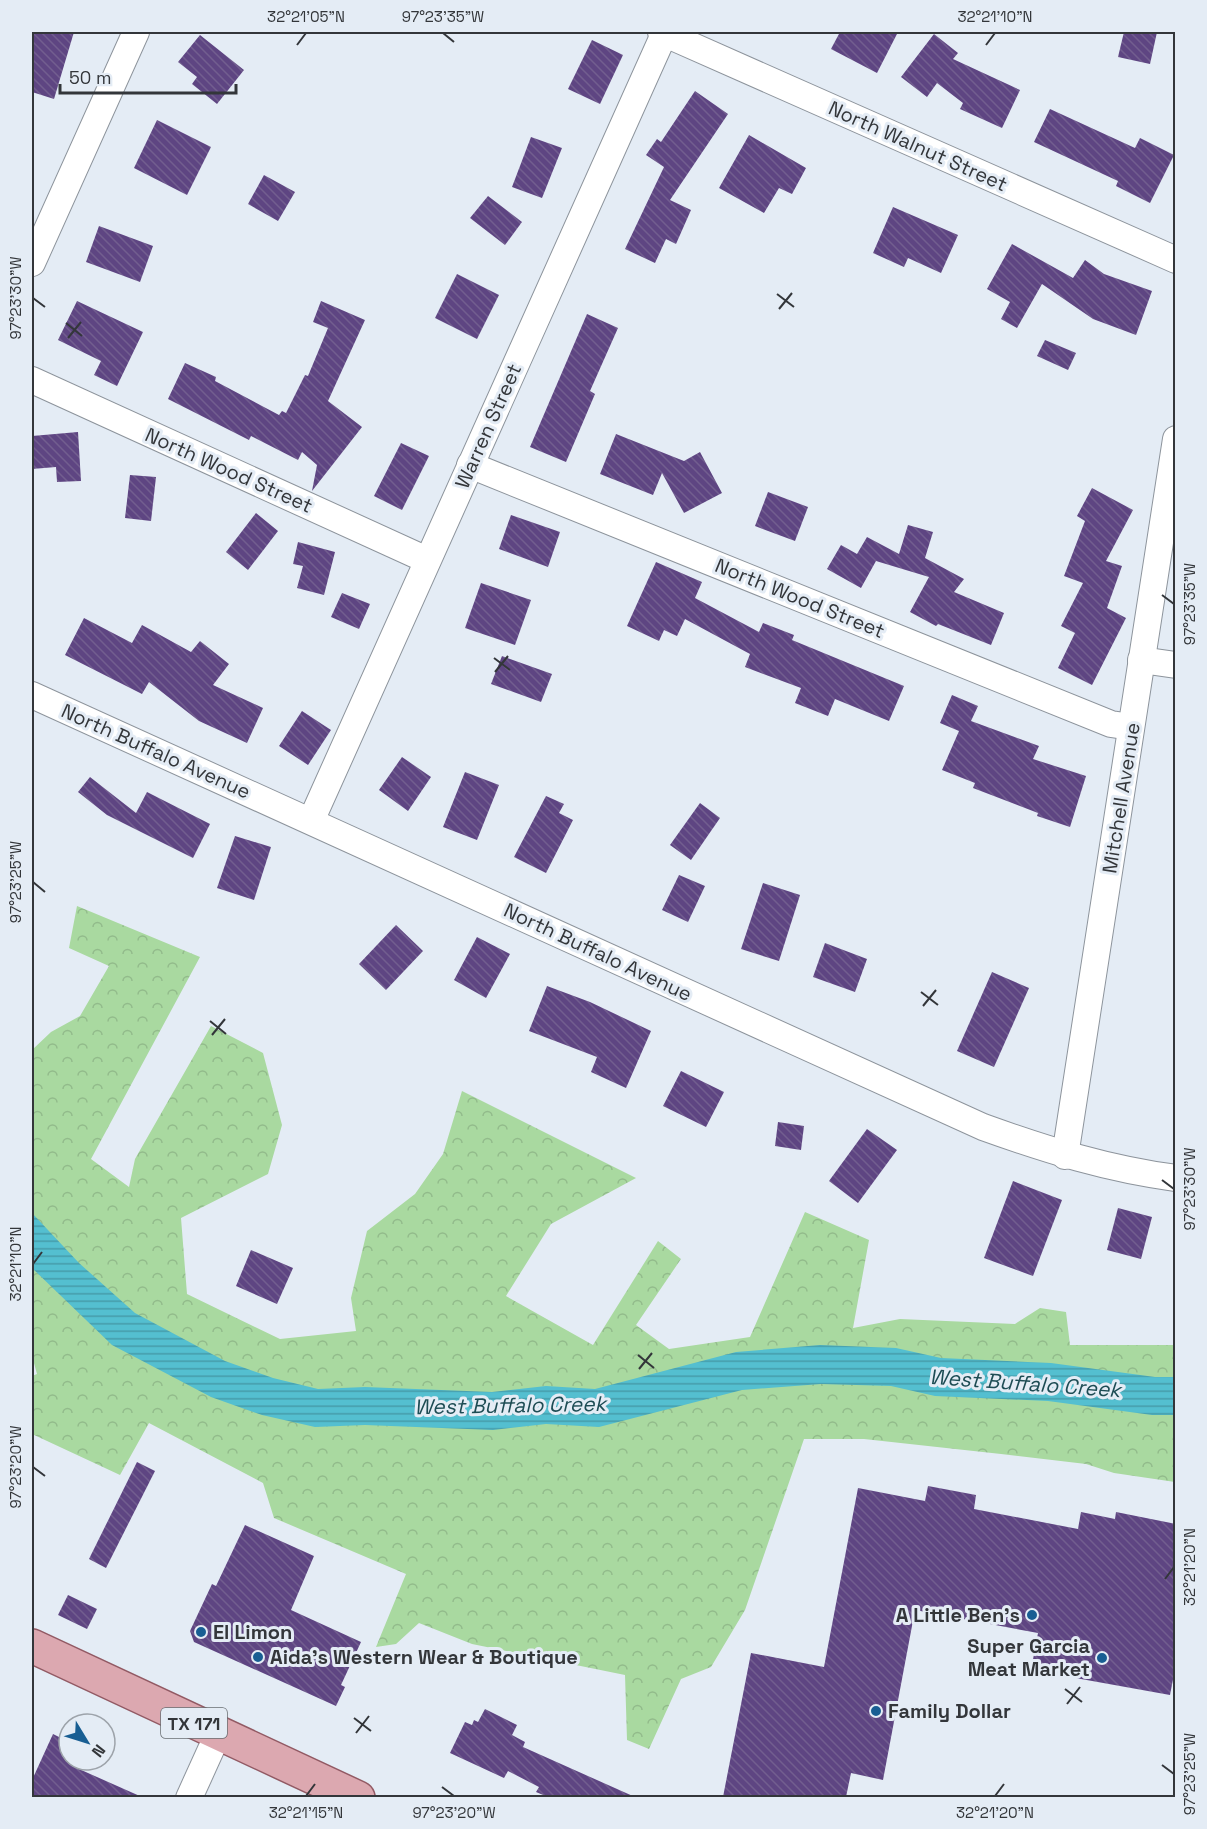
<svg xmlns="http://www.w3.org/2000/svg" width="1207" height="1829" font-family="'Space Grotesk',sans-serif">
<defs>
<pattern id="forest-crowns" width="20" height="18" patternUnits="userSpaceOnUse" patternTransform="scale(1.5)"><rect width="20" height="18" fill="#a9d9a0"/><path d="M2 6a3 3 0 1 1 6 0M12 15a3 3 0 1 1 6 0" fill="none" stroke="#92bb8b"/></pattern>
<pattern id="water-rules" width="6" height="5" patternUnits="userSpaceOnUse" patternTransform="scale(1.5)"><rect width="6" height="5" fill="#54bfd0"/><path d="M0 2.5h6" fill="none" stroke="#469caa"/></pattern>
<pattern id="building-back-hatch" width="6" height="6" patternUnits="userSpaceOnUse" patternTransform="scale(1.5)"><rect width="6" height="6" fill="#5e4582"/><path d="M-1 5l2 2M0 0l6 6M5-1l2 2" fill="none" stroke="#725e8f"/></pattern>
</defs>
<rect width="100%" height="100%" fill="#e4ecf5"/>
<polygon fill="url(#forest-crowns)" points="77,906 200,957 91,1159 129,1187 135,1159 211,1026 263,1053 282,1125 268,1174 181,1218 187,1294 280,1339 356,1331 351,1298 367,1231 415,1194 443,1154 462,1091 636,1178 551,1224 506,1296 593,1345 658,1241 681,1259 636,1325 669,1349 750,1337 805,1212 869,1240 853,1328 900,1319 1015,1324 1040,1308 1066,1312 1070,1345 1175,1345 1175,1482 1114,1473 1086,1464 1001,1454 864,1439 804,1439 745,1610 711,1667 681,1679 649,1749 627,1740 625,1675 472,1644 419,1623 396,1644 376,1647 406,1574 274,1518 263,1483 149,1423 120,1475 32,1434 32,1376 37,1374 32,1356 32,1050 51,1032 80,1016 109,966 69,948"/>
<polygon fill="url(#water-rules)" points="32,1213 79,1263 135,1313 225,1361 273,1378 318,1389 365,1387 492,1392 546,1386 595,1389 736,1352 820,1345 896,1348 941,1358 1051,1363 1155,1377 1175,1377 1175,1415 1152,1415 1048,1401 935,1396 891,1386 821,1384 742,1390 599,1427 546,1424 493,1430 365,1425 315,1427 262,1415 211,1397 112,1345 32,1268"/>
<g fill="url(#building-back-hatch)">
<polygon points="32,32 74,32 54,99 32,92"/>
<polygon points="840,32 898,32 877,73 831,49"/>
<polygon points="1124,32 1157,32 1150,64 1118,57"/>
<polygon points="934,34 958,53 953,59 1020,90 1002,128 960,109 963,103 937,83 927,97 901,77"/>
<polygon points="200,35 244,70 217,104 192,84 197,77 178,62"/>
<polygon points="592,40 623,55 600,104 568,89"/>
<polygon points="695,91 728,114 670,200 691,210 676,244 666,239 655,263 625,249 664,167 646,155 657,139 661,142"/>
<polygon points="1050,109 1135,148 1140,138 1174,155 1150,203 1116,186 1118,181 1034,142"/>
<polygon points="157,120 211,147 187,195 134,168"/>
<polygon points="749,135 806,168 792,194 779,188 764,213 719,188"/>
<polygon points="531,137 562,148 542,198 512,187"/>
<polygon points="264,175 295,192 278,221 248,204"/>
<polygon points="488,196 522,222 505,245 470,218"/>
<polygon points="893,207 958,235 941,273 908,258 904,267 873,253"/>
<polygon points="99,226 153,246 140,282 86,262"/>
<polygon points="1012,244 1073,278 1085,260 1104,274 1152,291 1136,335 1093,319 1042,284 1017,328 1001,319 1010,302 987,289"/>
<polygon points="457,274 499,295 477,339 435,318"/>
<polygon points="77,301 143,332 117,386 94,375 101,361 58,340"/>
<polygon points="321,301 365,320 328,401 362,427 312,491 317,465 302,452 298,460 251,436 249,440 168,399 185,363 216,377 215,381 279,415 282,411 286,413 305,375 308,376 328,328 313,322"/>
<polygon points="587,314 618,328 590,391 595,394 566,462 530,447"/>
<polygon points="1045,340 1076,353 1068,370 1037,356"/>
<polygon points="78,432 81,481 57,482 56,467 32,469 32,436"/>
<polygon points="616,434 684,461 700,452 722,493 684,513 662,473 653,495 600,474"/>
<polygon points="401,443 429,456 402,510 374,496"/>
<polygon points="130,475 156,477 151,521 125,518"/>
<polygon points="1092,488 1133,510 1106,561 1122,566 1107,608 1126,618 1092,685 1058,668 1075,633 1061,626 1083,583 1064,576 1085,521 1077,516"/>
<polygon points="768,492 808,507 795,541 755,526"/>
<polygon points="256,513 278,531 248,570 226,552"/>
<polygon points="511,515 560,532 548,567 499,549"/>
<polygon points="908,525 933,532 925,558 964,579 954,592 1004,613 991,645 938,624 936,626 910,612 929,577 876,561 861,588 827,569 841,545 857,554 867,537 899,554"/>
<polygon points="298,542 335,552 324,595 297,588 303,566 293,564"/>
<polygon points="656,562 702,582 695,598 759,632 763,623 794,635 792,640 904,686 889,721 835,699 828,716 795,703 801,688 745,667 750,654 685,619 677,636 664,630 659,641 627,626"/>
<polygon points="481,583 531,600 515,645 465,628"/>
<polygon points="342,593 370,604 359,629 331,617"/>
<polygon points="84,618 132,643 142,625 191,652 200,641 229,664 213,685 263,708 247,743 199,721 149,682 142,694 65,655"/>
<polygon points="502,656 552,674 541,702 491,684"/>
<polygon points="952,695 978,706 971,721 1039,746 1033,759 1086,776 1070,827 1037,816 1038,813 973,788 975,783 942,770 959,731 940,723"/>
<polygon points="302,711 331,730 308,765 279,746"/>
<polygon points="402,757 431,777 408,811 379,790"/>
<polygon points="465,772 499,785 477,840 443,827"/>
<polygon points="90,777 136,813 147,792 210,824 193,858 107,815 78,792"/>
<polygon points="546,796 564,804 559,813 573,820 546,873 514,857"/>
<polygon points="700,803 720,818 691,860 670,845"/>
<polygon points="235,836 271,847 254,900 217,888"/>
<polygon points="679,875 705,886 688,922 662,910"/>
<polygon points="763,883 800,895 779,961 741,949"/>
<polygon points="396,925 423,951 386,990 359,964"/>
<polygon points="477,937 510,954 486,998 454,980"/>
<polygon points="825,943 867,959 855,992 813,977"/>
<polygon points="992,972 1029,988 994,1067 957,1051"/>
<polygon points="547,986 590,1002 651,1031 626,1088 591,1072 597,1057 529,1031"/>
<polygon points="681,1071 724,1092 706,1127 663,1106"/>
<polygon points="778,1122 804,1126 801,1150 775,1146"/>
<polygon points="867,1129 897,1150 858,1203 829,1181"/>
<polygon points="1013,1181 1062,1200 1033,1276 984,1258"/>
<polygon points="1118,1208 1152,1217 1141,1259 1107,1250"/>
<polygon points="251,1250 293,1268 277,1304 236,1286"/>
<polygon points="137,1462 155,1471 106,1568 89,1559"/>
<polygon points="928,1486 976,1495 974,1509 1078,1529 1081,1512 1115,1519 1116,1512 1176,1524 1176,1664 1170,1695 1031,1670 1038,1633 915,1610 883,1780 851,1773 846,1797 723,1797 751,1653 824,1667 858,1488 925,1501"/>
<polygon points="245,1525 314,1556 291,1610 361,1642 341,1685 345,1687 336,1706 194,1642 190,1631 212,1584 216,1586"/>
<polygon points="68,1595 97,1609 87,1629 58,1615"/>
<polygon points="485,1709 517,1725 512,1735 525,1742 523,1747 635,1797 548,1797 536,1792 539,1787 508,1771 504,1778 450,1753 465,1722 472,1725 474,1720 478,1722"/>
<polygon points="53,1734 69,1742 69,1760 83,1760 79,1769 142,1797 32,1797 32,1780"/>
</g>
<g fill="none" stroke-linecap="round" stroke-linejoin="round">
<g stroke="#8d949c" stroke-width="28">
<g id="minor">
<polyline points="661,32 1176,260"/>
<polyline points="32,263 136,32"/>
<polyline points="32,380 427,560"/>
<polyline points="470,465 1111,724 1131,727"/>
<polyline points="1141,660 1176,665"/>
<path d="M32,695L983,1127C1047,1150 1108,1169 1176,1178"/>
<polyline points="311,821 665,32"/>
<polyline points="1065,1156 1176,439"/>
<polyline points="189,1798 218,1734"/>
</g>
</g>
<g stroke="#925a64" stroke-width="36">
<polyline id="primary" points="32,1646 358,1798"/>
</g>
<use href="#minor" stroke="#fff" stroke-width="26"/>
<use href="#primary" stroke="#dca8b0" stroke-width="33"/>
</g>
<path fill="none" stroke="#33363a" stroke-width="2" d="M443,33L454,42M297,45L306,33M986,45L995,33M777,294L794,307M33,298L45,307M779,309L792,293M66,323L82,336M68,338L81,322M1162,595L1174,604M494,658L510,670M495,672L508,656M33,882L45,892M921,992L938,1005M923,1006L936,990M210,1021L226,1034M212,1035L225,1019M1162,1180L1174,1189M33,1264L42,1252M638,1355L654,1368M639,1369L652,1353M33,1467L45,1476M1165,1579L1174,1567M1065,1689L1082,1702M1067,1704L1080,1687M354,1718L371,1731M356,1733L369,1716M1162,1765L1174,1774M442,1787L454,1796M306,1796L315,1784M995,1796L1004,1784"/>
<g fill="#185e93" stroke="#e4ecf5" stroke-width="2">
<circle cx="1032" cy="1615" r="6"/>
<circle cx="201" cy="1632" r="6"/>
<circle cx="258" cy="1657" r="6"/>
<circle cx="1102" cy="1658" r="6"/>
<circle cx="876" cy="1711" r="6"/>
</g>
<g text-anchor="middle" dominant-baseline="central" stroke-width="6" stroke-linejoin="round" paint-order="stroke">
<rect fill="#e4ecf5" stroke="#686d72" stroke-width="1.5" x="161" y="1708" width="66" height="30" rx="4.5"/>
<g font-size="18" font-weight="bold" fill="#33363a">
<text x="194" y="1723">TX 171</text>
</g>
<g font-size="20" fill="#33363a" stroke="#e4ecf5">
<text transform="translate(918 146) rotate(24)">North Walnut Street</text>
<text transform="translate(488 426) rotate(-66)">Warren Street</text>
<text transform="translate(229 470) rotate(24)">North Wood Street</text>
<text transform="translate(800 598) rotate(22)">North Wood Street</text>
<text transform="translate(156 751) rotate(24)">North Buffalo Avenue</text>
<text transform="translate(1121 798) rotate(-81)">Mitchell Avenue</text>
<text transform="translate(598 952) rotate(25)">North Buffalo Avenue</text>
</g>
<g font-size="20" font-weight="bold" fill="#33363a" stroke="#e4ecf5" text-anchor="start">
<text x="1020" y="1615" text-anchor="end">A Little Ben's</text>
<text x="213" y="1632">El Limon</text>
<text x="1090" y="1646" text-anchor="end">Super Garcia<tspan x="1090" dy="23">Meat Market</tspan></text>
<text x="270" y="1657">Aida's Western Wear &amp; Boutique</text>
<text x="888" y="1711">Family Dollar</text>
</g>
<g font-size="21" font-style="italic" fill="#1d4c54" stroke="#e4ecf5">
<text transform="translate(1025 1383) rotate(4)">West Buffalo Creek</text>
<text transform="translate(510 1405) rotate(-1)">West Buffalo Creek</text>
</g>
</g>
<rect width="1207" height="1829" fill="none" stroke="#e4ecf5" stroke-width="66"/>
<g transform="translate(87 1742) rotate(128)"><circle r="28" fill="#e4ecf5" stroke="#9da3aa" stroke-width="1.5"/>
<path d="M0-4.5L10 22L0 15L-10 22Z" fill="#185e93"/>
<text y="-9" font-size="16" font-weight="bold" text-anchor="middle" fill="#33363a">N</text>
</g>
<path d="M60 84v9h176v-9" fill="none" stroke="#33363a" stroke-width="3"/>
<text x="69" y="84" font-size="18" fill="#33363a" stroke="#e4ecf5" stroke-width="4.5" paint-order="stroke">50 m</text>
<rect x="33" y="33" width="1141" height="1763" fill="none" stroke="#33363a" stroke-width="2"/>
<g font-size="15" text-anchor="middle" fill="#33363a">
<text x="306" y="22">32°21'05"N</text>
<text x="443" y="22">97°23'35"W</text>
<text x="995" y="22">32°21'10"N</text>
<text transform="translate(16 298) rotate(-90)" y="5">97°23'30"W</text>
<text transform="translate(1190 604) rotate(-90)" y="5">97°23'35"W</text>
<text transform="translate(16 882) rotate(-90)" y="5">97°23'25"W</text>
<text transform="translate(1190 1189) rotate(-90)" y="5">97°23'30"W</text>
<text transform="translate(16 1264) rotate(-90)" y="5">32°21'10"N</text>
<text transform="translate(16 1467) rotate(-90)" y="5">97°23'20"W</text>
<text transform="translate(1190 1567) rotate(-90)" y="5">32°21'20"N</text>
<text transform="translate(1190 1774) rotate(-90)" y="5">97°23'25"W</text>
<text x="306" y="1818">32°21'15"N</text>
<text x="454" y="1818">97°23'20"W</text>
<text x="995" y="1818">32°21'20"N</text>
</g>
</svg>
